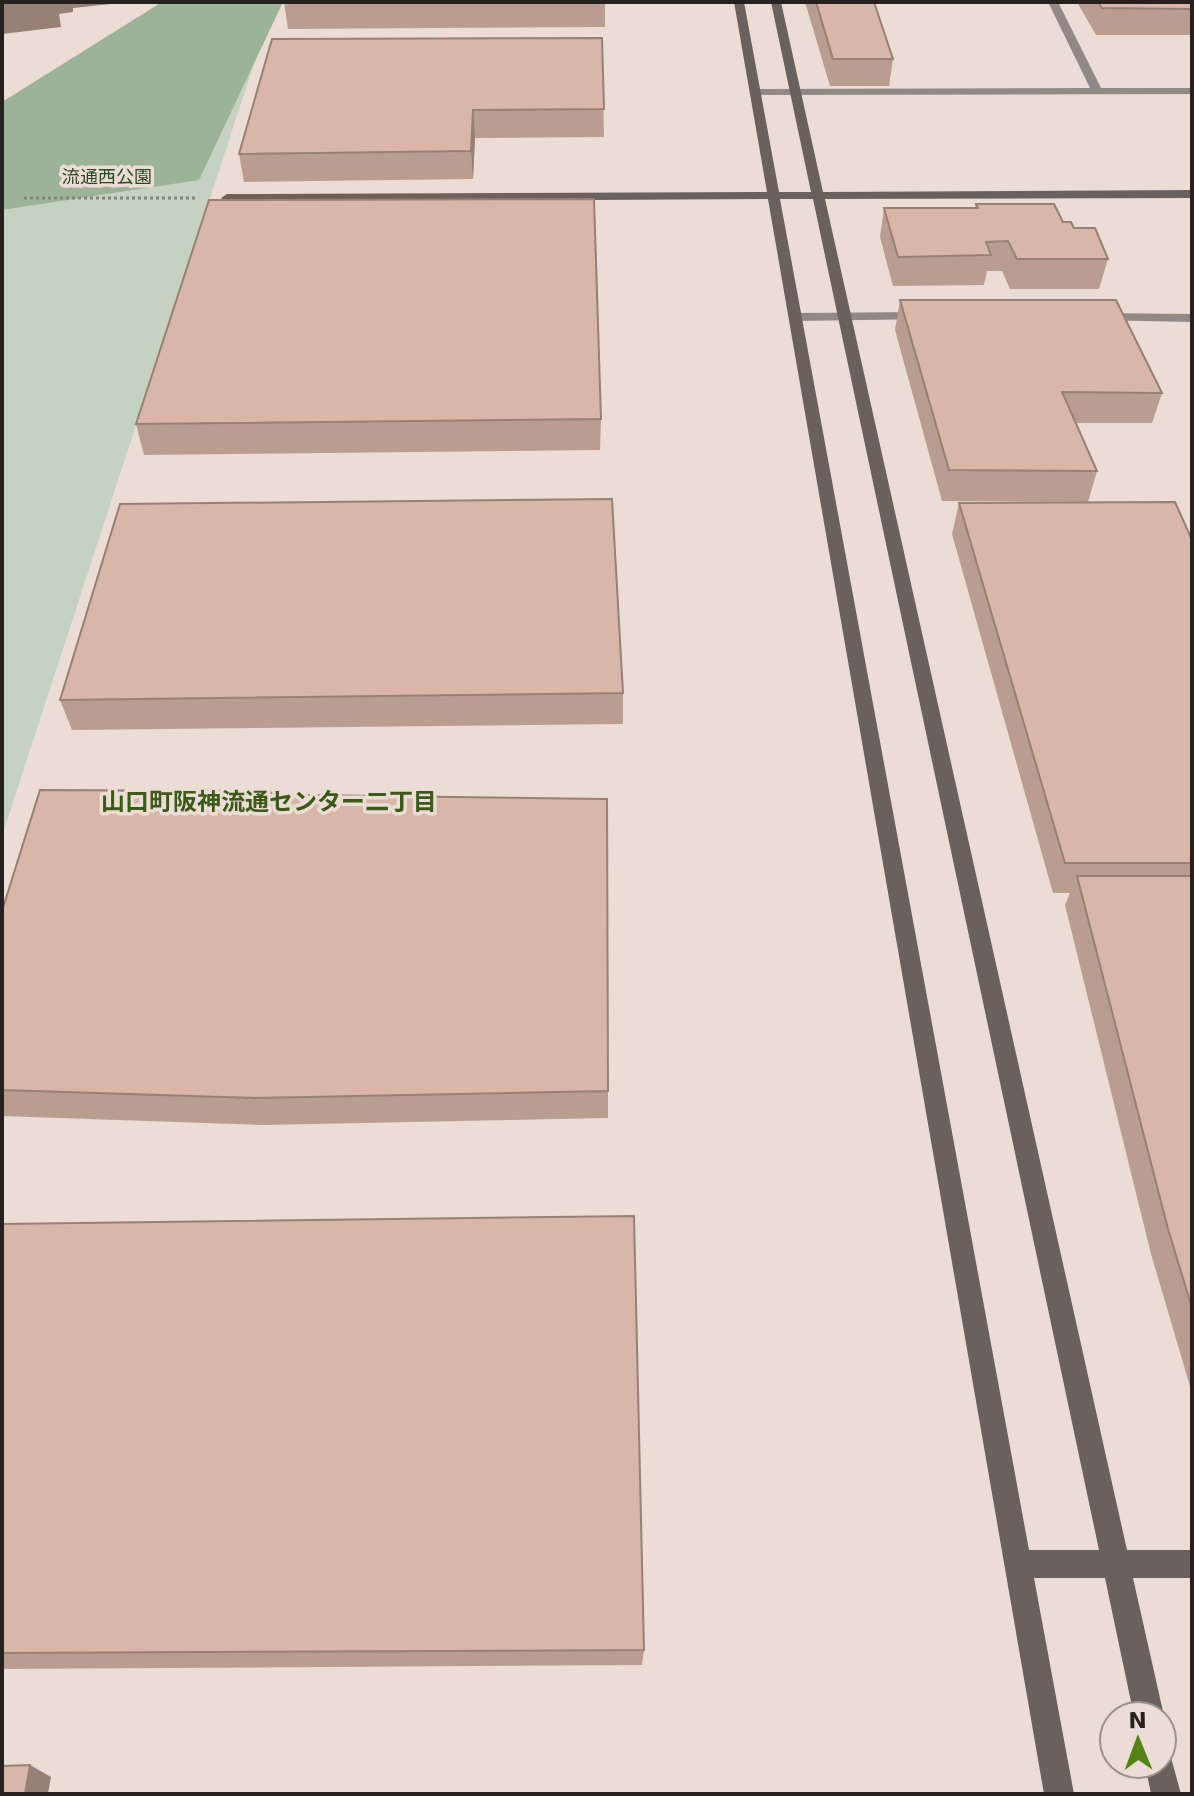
<svg xmlns="http://www.w3.org/2000/svg" width="1194" height="1796" font-family="'DejaVu Sans','Noto Sans JP',sans-serif">
<rect width="100%" height="100%" fill="#ebdcd5"/>
<polygon fill="#c5d2c2" points="274,2 2,836 2,119"/>
<polygon fill="#9db399" points="162,2 283,2 199,180 2,210 2,102"/>
<g fill="none" stroke-linecap="round" stroke-linejoin="round">
<polyline stroke="#8a807b" stroke-width="3" stroke-dasharray="3 3" stroke-linecap="butt" points="24,198 196,198"/>
<g fill="#908988" fill-rule="evenodd">
<polygon points="1048,2 1058,2 1101,88 1192,88 1192,94 755,95 749,92 755,89 1090,88"/>
<polygon points="924,312 929,313 929,319 796,321 789,317 796,313"/>
<polygon points="1100,313 1192,314 1192,322 1095,320 1095,314"/>
</g>
<g fill="#6a605e" fill-rule="evenodd">
<path d="M734,2H744L779,192H811L771,2H781L823,192L1192,190V198L825,199L1127,1550H1192V1578H1133L1164,1716L1162,1720V1716H1134L1105,1578H1034L1074,1794H1044L768,199L227,202L221,198L227,194L767,192ZM780,199H813L1099,1550H1029Z"/>
<polygon points="1162,1750 1170,1754 1181,1794 1151,1794 1145,1764 1162,1764"/>
</g>
</g>
<g fill="#ba9d91">
<polygon points="284,2 605,2 605,27 288,29"/>
<polygon points="805,2 874,2 893,59 889,86 830,86"/>
<polygon points="1077,2 1192,2 1192,35 1096,35"/>
<polygon points="602,38 604,137 475,138 473,179 244,182 239,154"/>
<polygon points="976,204 1063,222 1074,228 1108,259 1099,289 1010,289 1002,271 987,271 984,285 893,286 880,237 884,208 975,208"/>
<polygon points="900,300 1162,393 1152,423 1076,423 1097,471 1088,502 942,501 895,330"/>
<polygon points="601,419 600,450 144,455 136,424"/>
<polygon points="959,503 1192,540 1192,1393 1151,1254 1065,905 1070,893 1053,893 952,534"/>
<polygon points="623,693 623,724 72,730 60,700"/>
<polygon points="2,911 608,1091 608,1118 264,1125 2,1116"/>
<polygon points="2,1224 644,1650 642,1665 2,1669"/>
</g>
<g fill="#978076">
<polygon points="2,2 130,2 73,8 73,12 59,14 61,27 2,34"/>
<polygon points="473,110 475,138 473,179 471,151"/>
<polygon points="30,1765 51,1777 48,1794 25,1794"/>
</g>
<g fill="#d8b7a9" stroke="#978076" stroke-width="2">
<polygon points="284,2 415,2 284,3"/>
<polygon points="816,2 874,2 893,59 833,59"/>
<polygon points="1098,2 1192,2 1192,9 1102,8"/>
<polygon points="602,38 604,109 473,110 471,151 239,154 272,39"/>
<polygon points="594,199 601,419 136,424 209,200"/>
<polygon points="976,204 1054,204 1063,222 1071,222 1074,228 1095,228 1108,259 1017,259 1008,241 986,242 991,255 898,257 884,208 978,208"/>
<polygon points="900,300 1116,300 1162,393 1062,392 1097,471 949,470"/>
<polygon points="612,499 623,693 60,700 120,504"/>
<polygon points="1175,502 1192,540 1192,863 1065,863 959,503"/>
<polygon points="40,790 252,791 308,795 607,799 608,1091 255,1098 2,1090 2,911"/>
<polygon points="1077,876 1192,876 1192,1308 1168,1229"/>
<polygon points="634,1216 644,1650 2,1653 2,1224"/>
<polygon points="30,1765 25,1794 2,1794 2,1766"/>
</g>
<g text-anchor="middle" dominant-baseline="central" stroke-width="7" stroke-linejoin="round" paint-order="stroke">
<g font-size="18" fill="#284822" stroke="#ebdcd5">
<text x="107" y="176">流通西公園</text>
</g>
<g font-size="24" font-weight="bold" fill="#3c5a17" stroke="#ebdcd5">
<text x="269" y="802">山口町阪神流通センター二丁目</text>
</g>
</g>
<rect width="1194" height="1796" fill="none" stroke="#26201e" stroke-width="8"/>
<g transform="translate(1138 1740) rotate(359)"><circle r="38" fill="#ebdcd5" stroke="#9c918c" stroke-width="2"/>
<path d="M0-6L14 30L0 20L-14 30Z" fill="#568414"/>
<text y="-12" font-size="22" font-weight="bold" text-anchor="middle" fill="#26201e">N</text>
</g>
</svg>
